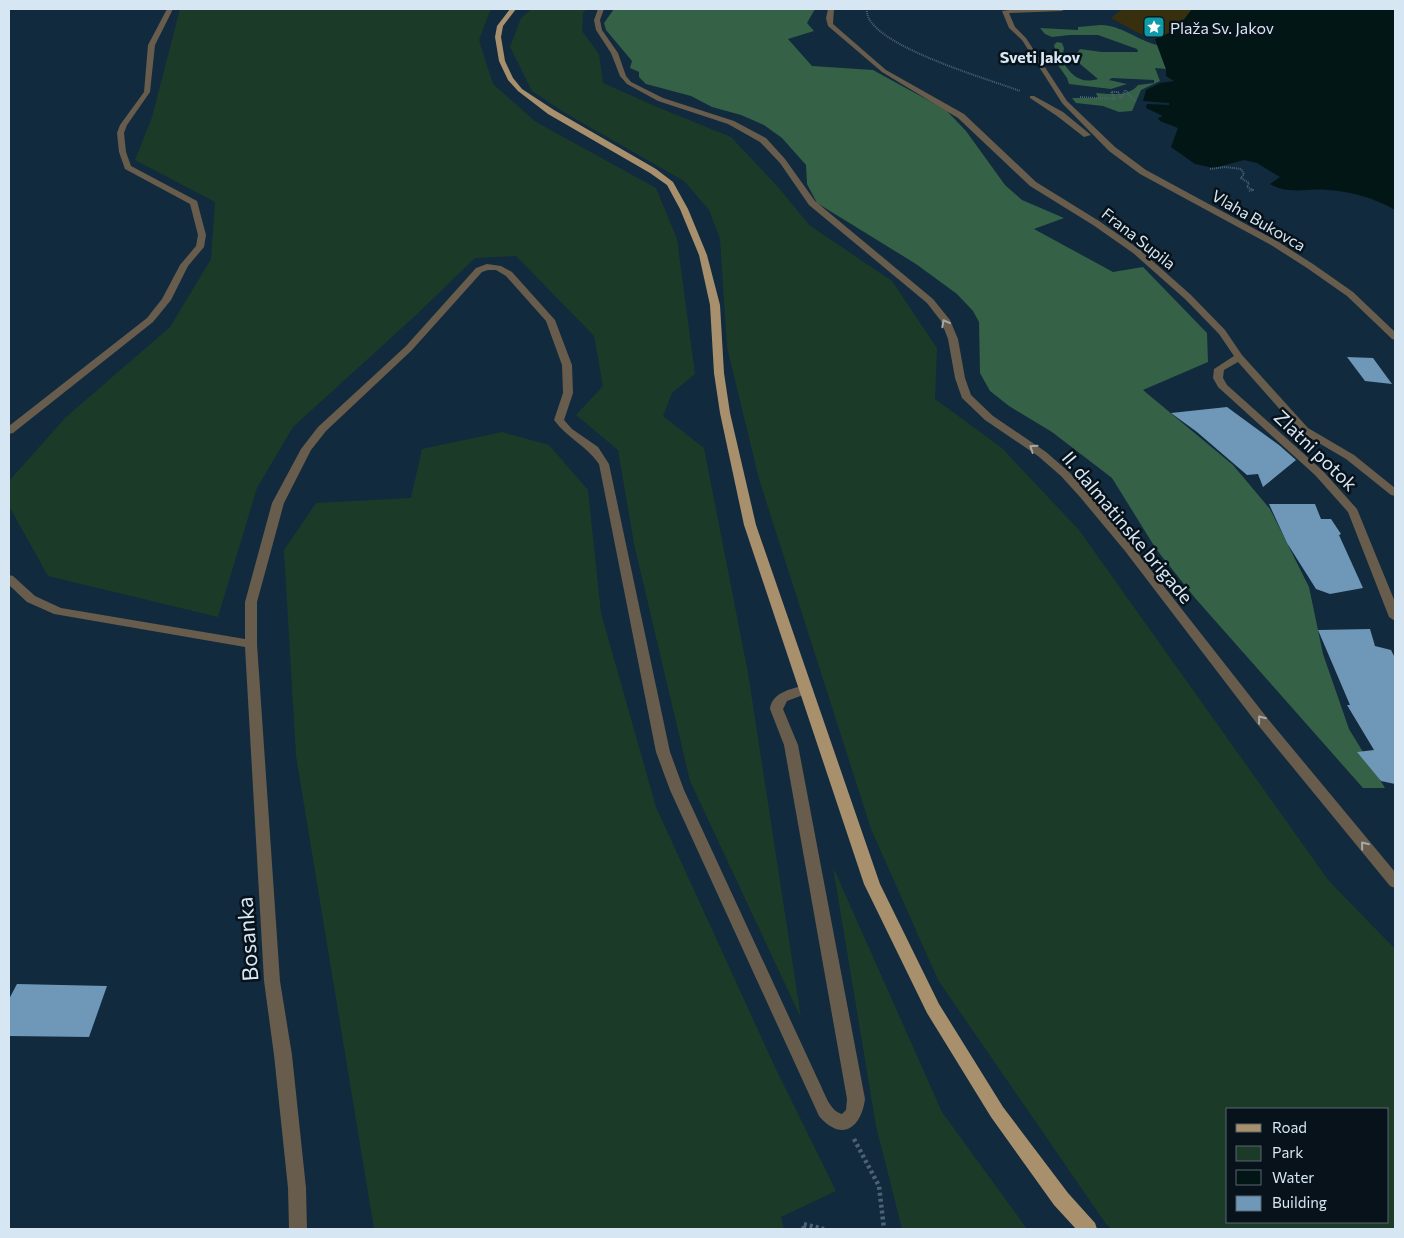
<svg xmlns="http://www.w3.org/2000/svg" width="1404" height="1238" font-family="Commissioner,sans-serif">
<rect width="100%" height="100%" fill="#112a3d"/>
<g fill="#1b3b28" fill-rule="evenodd">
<polygon points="180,9 493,9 490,11 479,40 493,84 536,122 656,188 677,239 695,374 672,393 663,416 704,448 748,673 801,1018 690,781 634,544 618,450 576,415 603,386 594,336 516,256 475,258 415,316 293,427 257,488 218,617 48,576 9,506 9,481 65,418 170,327 211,259 215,202 135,160 152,117"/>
<path d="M532,9H587L583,13L582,31L599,54L603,83L657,107L731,137L779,188L809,225L892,281L937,348L935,399L1002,448L1079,530L1329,881L1395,949V1229H1112L1106,1224L938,980L871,829L759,479L727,347L720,239L709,210L684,181L567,114L532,91L510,47L521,18ZM1228,1109H1388V1222H1228Z"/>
<polygon points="502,432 549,445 588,490 601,613 656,807 774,1065 836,1191 781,1217 784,1229 374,1229 296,756 284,550 316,503 411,498 422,449"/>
<polygon points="833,867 942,1112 1027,1229 902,1229 876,1126"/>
</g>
<g fill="#356146">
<polygon points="614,9 815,9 807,23 814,31 788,39 812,66 873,70 946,110 966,131 1005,185 1022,200 1064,218 1034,229 1113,272 1143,267 1207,333 1208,362 1143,390 1233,465 1270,509 1309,587 1323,654 1349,729 1385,788 1363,788 1195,598 1156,549 1112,478 1052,432 1009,406 990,391 980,373 979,322 973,311 957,294 916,264 817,203 807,184 806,165 782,138 764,125 741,115 712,107 691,96 646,84 639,77 639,72 630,68 632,61 606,30 604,23"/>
<path d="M1101,25C1121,25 1137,40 1157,45L1166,69L1155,68L1160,81L1141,90L1132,111L1119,112L1103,106L1076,103L1072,98H1098L1096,93C1110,94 1129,97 1138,85L1154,83V80L1112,78L1109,80L1127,84L1111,89L1069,84L1067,78L1058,65L1054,45L1057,42L1062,43L1064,48L1062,61C1072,76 1080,84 1098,79L1073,58L1080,49L1102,52H1138L1137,49L1098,35H1070L1052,37L1045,34L1040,28L1078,30V27Z"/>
</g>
<polygon fill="#372f0e" points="1122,9 1192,9 1176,30 1155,39 1136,32 1111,18"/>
<path fill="#031616" d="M1192,9H1395V210C1378,199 1348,191 1328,190C1307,188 1289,195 1270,184L1280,177L1257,163L1244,160L1214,168L1195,164L1171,147L1178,128L1160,121L1158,118L1163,116L1146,108L1147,104L1169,105V103L1143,101L1146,90L1160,83L1174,81L1166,76V69L1155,39L1176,30Z"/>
<g fill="#6e97b8">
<polygon points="1347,357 1373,358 1392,384 1365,381"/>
<polygon points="1227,407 1279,445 1296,460 1263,487 1258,474 1247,475 1197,432 1171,413"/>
<polygon points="1269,504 1315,504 1321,519 1331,519 1341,534 1339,535 1363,588 1330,594 1316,589 1287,543"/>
<polygon points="1370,629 1375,646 1391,650 1395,658 1395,784 1381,781 1357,752 1374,750 1347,705 1350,705 1318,630"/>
<polygon points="17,984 107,986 89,1037 9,1036 9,999"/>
</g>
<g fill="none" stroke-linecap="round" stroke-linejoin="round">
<g stroke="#4d6374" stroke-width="2" stroke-dasharray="1 1" stroke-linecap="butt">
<path d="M867,9C863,44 992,80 1020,91"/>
<polyline points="1080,97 1115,99 1111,92 1118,92 1121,99 1125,90 1135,101"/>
<polyline points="1210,169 1225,167 1241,169 1244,174 1241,178 1249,183 1247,187 1253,190 1249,191"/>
</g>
<g stroke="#4d6374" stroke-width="4.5" stroke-dasharray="3 3" stroke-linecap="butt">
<polyline points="854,1139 879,1186 884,1229"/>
<polyline points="804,1229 803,1224 824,1229"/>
</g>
<g fill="#685c4c" fill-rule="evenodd">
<polygon points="167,9 173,9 155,45 150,92 127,125 124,133 126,152 131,166 197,201 206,235 204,247 188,266 171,300 153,322 13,433 9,434 9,426 147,318 162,299 180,265 196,246 198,235 190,204 125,169 119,152 117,133 120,125 144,92 148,45"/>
<polygon points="598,9 604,9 600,20 602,30 618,53 626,76 631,82 663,98 734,121 766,138 785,159 815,201 933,299 950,320 958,339 965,378 971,395 993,416 1046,452 1069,472 1088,493 1133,547 1268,719 1395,872 1395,888 1390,886 1258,725 1125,551 1080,497 1061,476 1038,456 985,420 962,398 955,378 948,339 941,321 927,303 809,205 780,163 760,142 728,124 658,101 627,84 620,76 611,53 596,30 594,20"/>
<polygon points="828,9 834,9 833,24 886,70 964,114 1036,182 1099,221 1139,249 1191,295 1225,330 1242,355 1308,428 1354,455 1395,488 1395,496 1391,495 1346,459 1300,432 1238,362 1224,370 1223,378 1227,385 1323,471 1357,509 1395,602 1395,621 1389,617 1348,512 1315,475 1218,387 1213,378 1214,369 1234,356 1219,334 1185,299 1133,253 1093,225 1030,186 958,118 882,72 828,26 826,18"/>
<polygon points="1065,9 1062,11 1009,13 1015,27 1026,38 1067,101 1115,147 1146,170 1277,241 1313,264 1353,292 1395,332 1395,340 1392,339 1347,296 1307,268 1271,245 1140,174 1109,151 1062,103 1022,40 1009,28 1002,11 1017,9"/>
<polygon points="1030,96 1034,96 1063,112 1091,135 1084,137 1057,116 1030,98"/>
<path d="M487,264L501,266L512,272L555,320L572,365L573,393L564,420L572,429L598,447L609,464L670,752L684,790L820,1084C825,1094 830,1111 842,1114L846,1110L847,1099L784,745L770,709C772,692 791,689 806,685L813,689L811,692L787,701L783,709L798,745L865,1099C861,1129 841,1142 819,1116L670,790L656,752L599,464C586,445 567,438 554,420L563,393L562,365L546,321L506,276L496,270H488L482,272L412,350L326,431L311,450L284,503L257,602V644L280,981L292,1055L306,1188L307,1229H289L288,1188L274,1055L264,981L245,647L54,614L27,602L9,585V575L13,576L35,596L61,608L245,639V602L272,503L301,449L318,427L406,346L476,268Z"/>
</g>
<polygon fill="#a8906d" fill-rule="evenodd" points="510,9 516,9 503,26 501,37 505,61 513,78 522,89 554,110 656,169 673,182 688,209 707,255 720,305 724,373 730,413 756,525 880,884 939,1004 1003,1107 1068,1193 1095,1223 1097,1229 1076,1229 1054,1205 991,1117 927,1013 864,884 744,525 720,413 714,373 710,305 699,255 680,209 667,185 650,173 548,114 518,91 508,80 499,61 495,37 497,26"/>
</g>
<defs><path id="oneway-chevron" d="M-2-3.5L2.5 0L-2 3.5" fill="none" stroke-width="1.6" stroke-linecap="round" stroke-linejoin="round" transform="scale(1.25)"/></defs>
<g stroke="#a5a8a8">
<use href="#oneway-chevron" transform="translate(945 323) rotate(-118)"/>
<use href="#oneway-chevron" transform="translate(1033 448) rotate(-146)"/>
<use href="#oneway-chevron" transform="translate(1261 719) rotate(-128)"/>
<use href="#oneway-chevron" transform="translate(1364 845) rotate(-129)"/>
</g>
<defs>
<g id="sight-square" transform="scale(1.125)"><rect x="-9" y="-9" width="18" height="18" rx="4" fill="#0f9aa8" stroke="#07121a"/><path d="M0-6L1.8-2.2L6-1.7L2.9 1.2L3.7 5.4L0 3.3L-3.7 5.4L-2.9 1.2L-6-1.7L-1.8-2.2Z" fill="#fff"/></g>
</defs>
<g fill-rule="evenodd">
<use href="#sight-square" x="1154" y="27"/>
</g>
<g text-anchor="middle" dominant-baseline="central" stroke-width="5" stroke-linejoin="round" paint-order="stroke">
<g font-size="16" fill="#d7e6f3" stroke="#07121a" text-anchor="start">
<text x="1170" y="27">Plaža Sv. Jakov</text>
</g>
<g font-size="16" font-weight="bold" fill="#d7e6f3" stroke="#07121a">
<text x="1040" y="56">Sveti Jakov</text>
</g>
<g font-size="16" fill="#d7e6f3" stroke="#07121a">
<text transform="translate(1259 220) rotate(30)">Vlaha Bukovca</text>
<text transform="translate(1139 238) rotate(38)">Frana Supila</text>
</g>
<g font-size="19" fill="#d7e6f3" stroke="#07121a">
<text transform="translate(1316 450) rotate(44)">Zlatni potok</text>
<text transform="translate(1128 527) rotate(50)">II. dalmatinske brigade</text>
</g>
<g font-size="22" fill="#d7e6f3" stroke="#07121a">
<text transform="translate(247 939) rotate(-94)">Bosanka</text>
</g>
</g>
<rect width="1404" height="1238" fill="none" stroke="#d7e6f3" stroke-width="20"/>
<rect x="1226" y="1108" width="162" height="115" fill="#07121a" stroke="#5a6771"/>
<rect x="1236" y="1124" width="25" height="8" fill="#a8906d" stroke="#5a6771"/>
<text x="1272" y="1133" font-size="15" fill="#d7e6f3">Road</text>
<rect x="1236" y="1146" width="25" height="15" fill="#1b3b28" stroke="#5a6771"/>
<text x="1272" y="1158" font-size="15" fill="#d7e6f3">Park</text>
<rect x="1236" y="1170" width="25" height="15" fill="#031616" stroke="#5a6771"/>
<text x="1272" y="1183" font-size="15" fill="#d7e6f3">Water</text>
<rect x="1236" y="1196" width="25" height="15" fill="#6e97b8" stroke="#5a6771"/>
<text x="1272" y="1208" font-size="15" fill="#d7e6f3">Building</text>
</svg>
